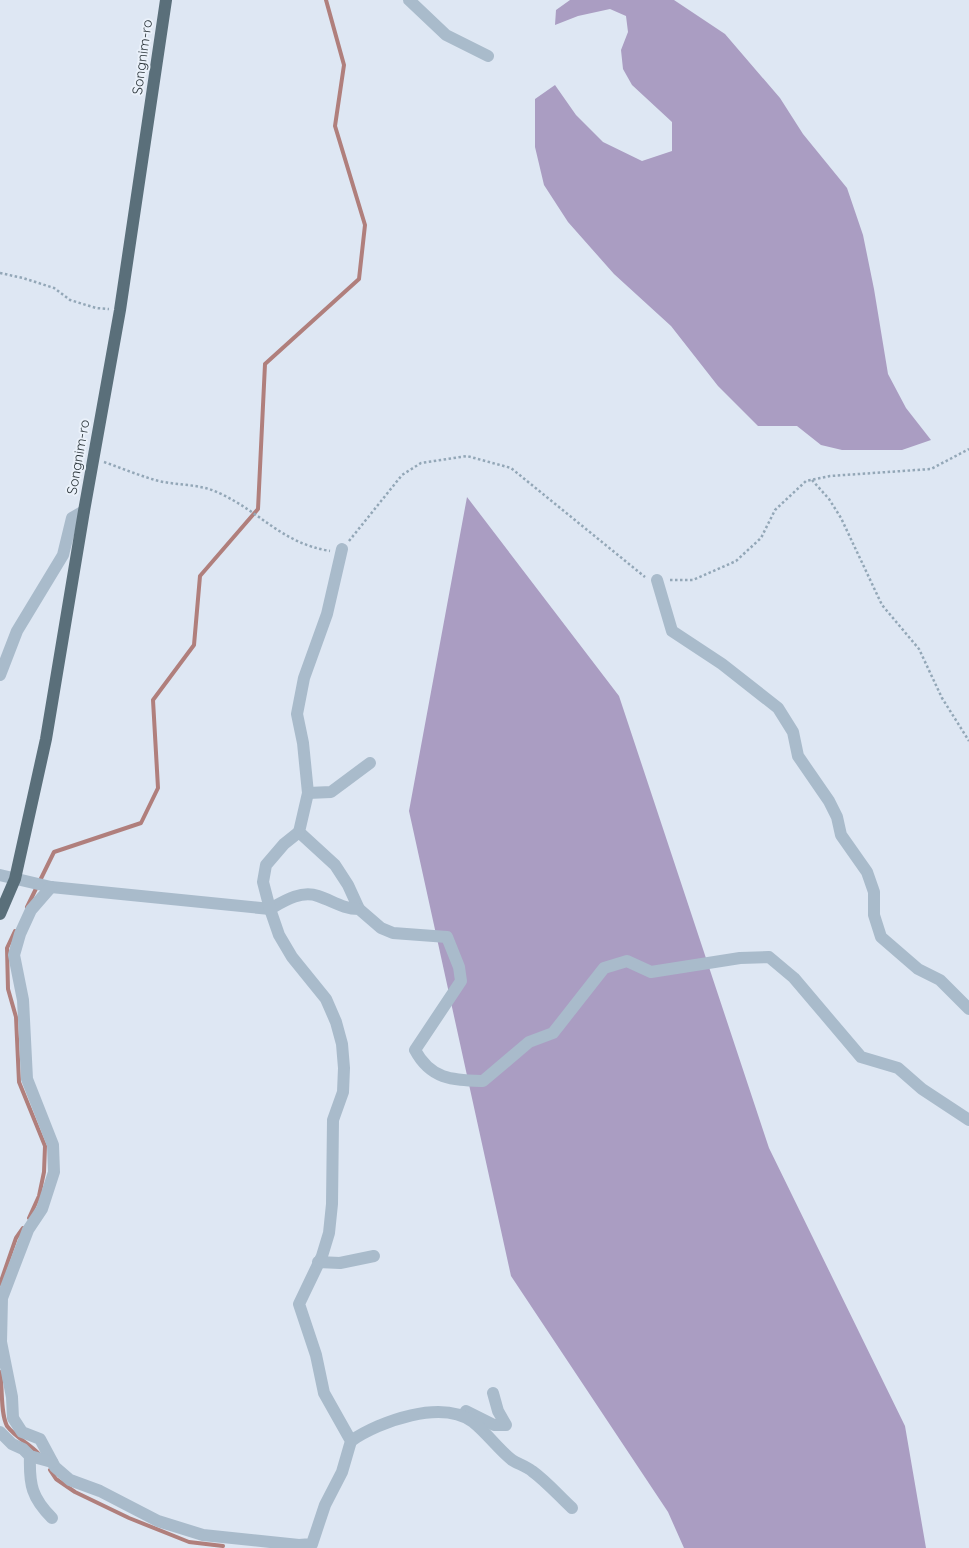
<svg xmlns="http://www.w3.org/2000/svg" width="969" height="1548" font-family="Quicksand,sans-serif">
<rect width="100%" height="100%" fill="#dee7f3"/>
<g fill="#aa9dc2">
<polygon points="570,0 674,0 725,34 780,98 803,134 847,188 863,235 874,289 888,374 906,408 931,440 902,450 842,450 821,445 797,426 758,426 718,386 671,326 614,274 568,222 544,185 535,147 535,99 555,85 576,115 603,142 642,161 672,151 672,122 632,85 623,69 621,50 628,32 626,16 610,9 578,16 555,25 556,10"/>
<polygon points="467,497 619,696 769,1148 905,1426 926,1548 684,1548 668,1512 511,1276 409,811"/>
</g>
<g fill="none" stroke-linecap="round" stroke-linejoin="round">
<g stroke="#b07f7c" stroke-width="4">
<polyline points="27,907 54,852 141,823 158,788 153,700 194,645 200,576 258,509 265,364 359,279 365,225 335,126 344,65 326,0"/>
<polyline points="15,931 7,948 8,989 16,1017 19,1082 45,1146 44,1172 39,1196 29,1218"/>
<polyline points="0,1284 16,1238 23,1228"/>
<path d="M0,1372C3,1389 0,1412 7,1426C16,1438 29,1443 39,1454"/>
<polyline points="50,1470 56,1479 75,1492 129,1518 189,1542 223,1546"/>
</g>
<g stroke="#93a7b7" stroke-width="2.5" stroke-dasharray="2.5 2.5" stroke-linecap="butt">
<polyline points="0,273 23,278 54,288 70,300 96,308 109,309"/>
<path d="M104,462C121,468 138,475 155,480C176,486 199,483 219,493C261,512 281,543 330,551"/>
<polyline points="812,480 829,499 841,518 882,605 919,649 942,698 969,741"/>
<polyline points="349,541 402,475 421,463 467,456 511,468 645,577"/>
<polyline points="670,580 693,580 736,561 761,538 775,510 806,481 830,476 931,469 969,449"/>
</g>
<g stroke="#a9bbcb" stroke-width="12">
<polyline points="409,0 446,35 488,56"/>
<polyline points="342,549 327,614 304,678 297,714 303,743 308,793 299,832 335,865 348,885 359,909"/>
<polyline points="657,580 672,631 722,664 778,708 793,732 798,756 829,801 837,817 841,835 867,872 874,892 874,915 881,937 918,969 940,980 969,1009"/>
<polyline points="0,675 17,631 63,555 72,518 84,511"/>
<polyline points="308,793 331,792 370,763"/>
<path d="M0,875L51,887L270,909C284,901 301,890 318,896C333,901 343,909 359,909L381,928L393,933L447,937L459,967L461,981L415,1050C431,1080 453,1080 483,1081L529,1042L553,1033L604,968L627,961L651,972L740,958L769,957L794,978L861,1057L898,1068L922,1089L969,1120"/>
<polyline points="51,887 31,910 20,934 14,955 23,1000 27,1079 53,1145 54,1172 42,1209 28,1230 2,1298 1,1342 12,1397 13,1418 22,1432 40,1439 55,1467 70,1480 100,1491 158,1521 203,1535 299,1545 312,1544 325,1505 342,1472 351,1441 324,1393 316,1355 299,1304 322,1256 329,1233 332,1204 333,1120 343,1092 344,1068 342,1044 336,1022 326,999 292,957 279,935 270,909 263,882 266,865 284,844 299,832"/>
<polyline points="318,1262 340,1263 374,1256"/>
<polyline points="466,1411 494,1425 506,1425 498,1411 493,1393"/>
<polyline points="0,1432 12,1444 23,1449 30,1456 52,1462"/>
<path d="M351,1441C380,1421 442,1399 473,1422C487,1433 498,1449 512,1460C518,1464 526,1466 532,1471C546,1481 559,1496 572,1508"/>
<path d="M30,1456C29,1485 32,1498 52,1518"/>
</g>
<polyline stroke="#5a6f7a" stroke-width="12" points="0,914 15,879 46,739 84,511 120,310 166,0"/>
</g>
<g text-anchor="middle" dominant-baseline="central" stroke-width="4" stroke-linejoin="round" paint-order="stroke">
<g font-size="14" fill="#293338" stroke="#eaf1fa">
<text transform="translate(142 57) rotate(-82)">Songnim-ro</text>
<text transform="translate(78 457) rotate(-80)">Songnim-ro</text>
</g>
</g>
</svg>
